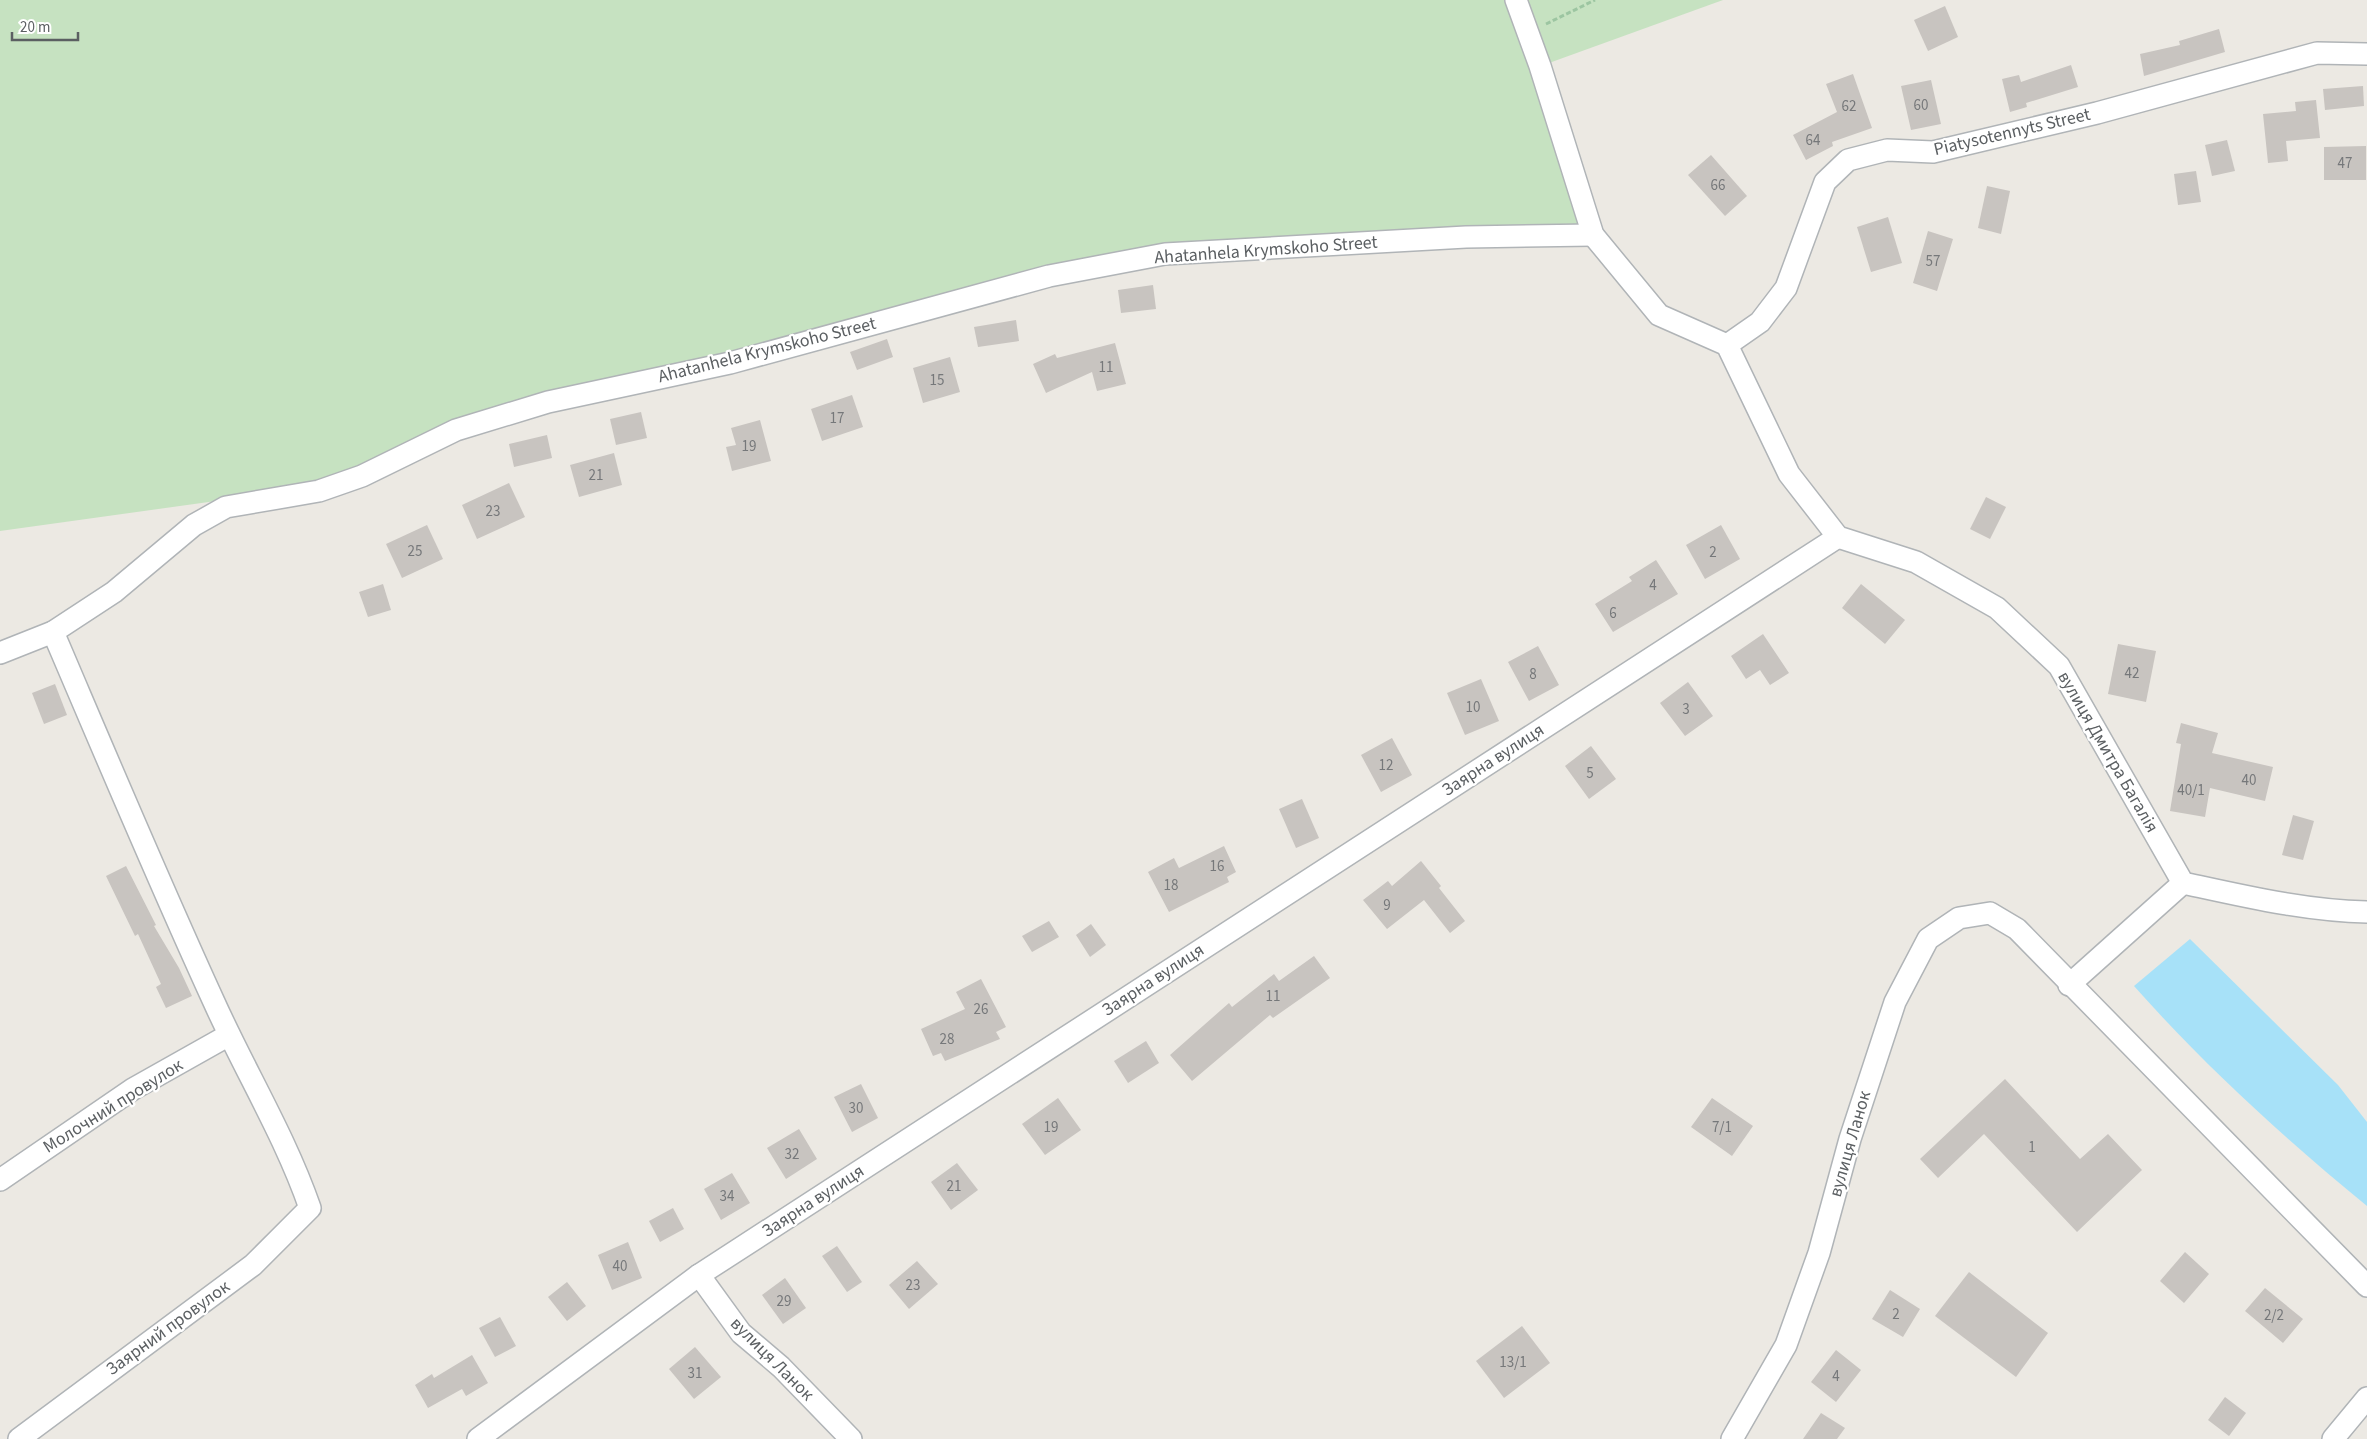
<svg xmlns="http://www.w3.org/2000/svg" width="2367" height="1439" font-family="'Source Sans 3',sans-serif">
<rect width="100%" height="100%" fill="#ece9e3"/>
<g fill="#c6e2c1">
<polygon points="0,0 1505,0 1531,72 1580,227 1163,247 728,356 317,484 223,500 0,531"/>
<polygon points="1527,0 1723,0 1549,63"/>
</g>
<path fill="#a7e1f8" d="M2190,939L2338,1085L2367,1122V1206C2284,1138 2205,1066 2134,986Z"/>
<g fill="#c8c4c0">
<polygon points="1945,6 1958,37 1928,51 1914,20"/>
<polygon points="2219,29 2225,52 2144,76 2140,54 2180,45 2179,41"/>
<polygon points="2071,65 2078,87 2026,103 2027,107 2010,112 2002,79 2019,75 2021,82"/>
<polygon points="1853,74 1872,128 1832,142 1833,146 1806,160 1793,135 1837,112 1826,84"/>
<polygon points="1931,80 1941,124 1911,130 1901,86"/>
<polygon points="2363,86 2364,106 2325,110 2323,89"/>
<polygon points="2316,100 2320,138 2286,141 2288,161 2268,163 2263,114 2296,111 2295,102"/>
<polygon points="2227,140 2235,171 2212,176 2205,145"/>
<polygon points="2366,146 2366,180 2324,180 2324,147"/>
<polygon points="1711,155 1747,196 1725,216 1688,175"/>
<polygon points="2196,171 2201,202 2178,205 2174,174"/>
<polygon points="1987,186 2010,191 2001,234 1978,228"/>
<polygon points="1888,217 1902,263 1871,272 1857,227"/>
<polygon points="1928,231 1953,239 1937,291 1913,283"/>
<polygon points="1153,285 1156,309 1121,313 1118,290"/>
<polygon points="1016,320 1019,341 978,347 974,327"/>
<polygon points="887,339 893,357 857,370 850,352"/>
<polygon points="1115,343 1126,384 1097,391 1092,372 1046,393 1033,364 1055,354 1057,358"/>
<polygon points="950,357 960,392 923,403 913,368"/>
<polygon points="852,395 863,427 822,441 811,409"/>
<polygon points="641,412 647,438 616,445 610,419"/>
<polygon points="760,420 771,461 732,471 726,447 736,445 731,428"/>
<polygon points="547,435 552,458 514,467 509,444"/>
<polygon points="614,453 622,485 579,497 570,465"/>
<polygon points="509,483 525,517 477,539 462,505"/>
<polygon points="1986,497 2006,507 1990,539 1970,529"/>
<polygon points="427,525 443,559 402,578 386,544"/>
<polygon points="1721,525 1740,559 1705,579 1686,545"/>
<polygon points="1656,560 1678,594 1613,632 1595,604 1632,581 1629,577"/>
<polygon points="383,584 391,610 368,617 359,592"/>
<polygon points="1861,584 1905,620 1885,644 1842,608"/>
<polygon points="1763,634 1789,673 1770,685 1760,670 1746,679 1731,656"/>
<polygon points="2118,644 2156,651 2146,702 2108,694"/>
<polygon points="1538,646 1559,685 1529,701 1508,662"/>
<polygon points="1481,679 1499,721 1465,735 1447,693"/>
<polygon points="1688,682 1713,716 1685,736 1660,703"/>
<polygon points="55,684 67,715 44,724 32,693"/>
<polygon points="2181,723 2218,733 2212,753 2273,767 2265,801 2210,788 2205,817 2170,811 2181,744 2176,743"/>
<polygon points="1392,738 1412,775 1381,792 1361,755"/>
<polygon points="1591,746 1616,779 1589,799 1565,766"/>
<polygon points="1302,799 1319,838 1296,848 1279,809"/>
<polygon points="2293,815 2314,821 2303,860 2282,855"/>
<polygon points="1224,846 1236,872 1227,877 1229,882 1169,912 1148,872 1174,858 1179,868"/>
<polygon points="1421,861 1441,886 1439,888 1465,921 1450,933 1424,900 1387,929 1363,900 1388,881 1392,886"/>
<polygon points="126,866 156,925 154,926 179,968 192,996 166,1008 156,987 161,984 138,934 135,936 106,876"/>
<polygon points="1049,921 1059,937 1032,952 1022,936"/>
<polygon points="1091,924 1106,945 1090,957 1076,935"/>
<polygon points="1314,956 1330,978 1273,1018 1270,1015 1192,1081 1170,1055 1229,1003 1232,1007 1274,974 1279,981"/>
<polygon points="981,979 1006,1027 996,1032 1000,1039 945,1061 941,1053 933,1056 921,1029 965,1009 956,992"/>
<polygon points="1146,1041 1159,1063 1128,1083 1114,1061"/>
<polygon points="2005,1079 2080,1159 2108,1134 2142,1170 2077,1232 1984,1134 1938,1178 1920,1159"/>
<polygon points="861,1084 878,1118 852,1132 834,1097"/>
<polygon points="1058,1098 1081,1130 1045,1155 1022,1124"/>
<polygon points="1712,1098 1753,1126 1732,1156 1691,1127"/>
<polygon points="799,1129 817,1159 786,1179 767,1148"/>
<polygon points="957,1163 978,1190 951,1210 931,1182"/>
<polygon points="732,1173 750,1203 721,1220 704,1189"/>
<polygon points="673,1208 684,1229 660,1242 649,1221"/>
<polygon points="628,1242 642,1278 612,1290 598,1255"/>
<polygon points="837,1246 862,1282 847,1292 822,1256"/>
<polygon points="2185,1252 2209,1274 2184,1303 2160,1281"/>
<polygon points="917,1261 938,1284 909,1309 889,1285"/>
<polygon points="1969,1272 2048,1333 2016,1377 1935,1316"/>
<polygon points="785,1278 806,1308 783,1324 762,1295"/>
<polygon points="567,1282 586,1306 567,1321 548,1297"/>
<polygon points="2265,1288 2303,1319 2283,1343 2245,1311"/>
<polygon points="1890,1290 1920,1309 1903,1337 1872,1319"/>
<polygon points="500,1317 516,1346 495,1357 479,1328"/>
<polygon points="1522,1326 1550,1363 1504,1398 1476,1361"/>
<polygon points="695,1347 721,1377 694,1399 669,1369"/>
<polygon points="1836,1350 1861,1370 1836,1402 1811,1382"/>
<polygon points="472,1355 488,1383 466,1396 462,1389 428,1408 415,1385 432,1374 434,1378"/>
<polygon points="2225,1397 2246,1413 2229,1436 2208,1420"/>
<polygon points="1821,1413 1845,1428 1837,1439 1803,1439"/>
</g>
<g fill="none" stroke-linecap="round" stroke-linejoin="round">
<g stroke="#b0b4b7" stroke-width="24">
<g id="street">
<path d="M1516,0L1540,66L1593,235L1659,315L1727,345L1789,474L1838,537L1916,562L1997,608L2059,666L2183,883C2243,896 2306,911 2367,912"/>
<polyline points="1727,345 1760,322 1786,288 1825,182 1848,160 1887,150 1933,152 2097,113 2317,53 2367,54"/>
<polyline points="0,653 53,632 114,592 194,525 226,507 319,491 362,476 456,430 548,402 730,363 1049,276 1165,254 1466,237 1593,235"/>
<polyline points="2069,985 2183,883"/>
<polyline points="0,1180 133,1089 229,1035"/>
<polyline points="699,1275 741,1333 781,1367 851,1439"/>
<path d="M19,1439L253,1265L310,1208C285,1136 245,1071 214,1002C158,880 106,756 53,632"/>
<polyline points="478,1439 699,1275 1838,537"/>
<polyline points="1732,1439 1786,1345 1819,1253 1850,1139 1895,1002 1928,939 1959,918 1990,913 2017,929 2367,1286"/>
<polyline points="2333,1439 2367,1398"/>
</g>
</g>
<polyline stroke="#9cc5a1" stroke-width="3" stroke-dasharray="5 2.5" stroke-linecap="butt" points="1546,24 1595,0"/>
<use href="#street" stroke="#fff" stroke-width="21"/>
</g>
<g text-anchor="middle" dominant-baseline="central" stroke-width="4.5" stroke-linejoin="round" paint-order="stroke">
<g font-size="15" fill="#76787a">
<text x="1921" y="105">60</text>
<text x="1849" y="106">62</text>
<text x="1813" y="140">64</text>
<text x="2345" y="163">47</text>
<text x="1718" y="185">66</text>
<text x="1933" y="261">57</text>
<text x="1106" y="367">11</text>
<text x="937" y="380">15</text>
<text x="837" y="418">17</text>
<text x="749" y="446">19</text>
<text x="596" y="475">21</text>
<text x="493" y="511">23</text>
<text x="415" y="551">25</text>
<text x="1713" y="552">2</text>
<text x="1653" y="585">4</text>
<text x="1613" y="613">6</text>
<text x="2132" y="673">42</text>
<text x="1533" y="674">8</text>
<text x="1473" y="707">10</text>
<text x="1686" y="709">3</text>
<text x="1386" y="765">12</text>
<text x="1590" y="773">5</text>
<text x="2249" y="780">40</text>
<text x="2191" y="790">40/1</text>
<text x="1217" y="866">16</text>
<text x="1171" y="885">18</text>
<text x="1387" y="905">9</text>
<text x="1273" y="996">11</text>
<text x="981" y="1009">26</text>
<text x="947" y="1039">28</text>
<text x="856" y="1108">30</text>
<text x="1051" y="1127">19</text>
<text x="1722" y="1127">7/1</text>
<text x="2032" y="1147">1</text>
<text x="792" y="1154">32</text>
<text x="954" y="1186">21</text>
<text x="727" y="1196">34</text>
<text x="620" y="1266">40</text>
<text x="913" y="1285">23</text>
<text x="784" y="1301">29</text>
<text x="1896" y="1314">2</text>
<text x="2274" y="1315">2/2</text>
<text x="1513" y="1362">13/1</text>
<text x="695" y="1373">31</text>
<text x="1836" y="1376">4</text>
</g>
<g font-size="18" fill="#5b5f62" stroke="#fff">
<text transform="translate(2012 132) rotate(-13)">Piatysotennyts Street</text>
<text transform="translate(1266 250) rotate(-4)">Ahatanhela Krymskoho Street</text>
<text transform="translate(767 350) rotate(-14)">Ahatanhela Krymskoho Street</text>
<text transform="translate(2108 752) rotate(60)">вулиця Дмитра Багалія</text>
<text transform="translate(1493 760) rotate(-33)">Заярна вулиця</text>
<text transform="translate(1153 980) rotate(-33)">Заярна вулиця</text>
<text transform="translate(113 1106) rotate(-32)">Молочний провулок</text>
<text transform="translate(1850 1144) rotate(-74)">вулиця Ланок</text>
<text transform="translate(813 1201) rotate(-33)">Заярна вулиця</text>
<text transform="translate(168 1328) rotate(-36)">Заярний провулок</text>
<text transform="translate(772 1359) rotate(45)">вулиця Ланок</text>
</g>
</g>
<path d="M12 32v8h66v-8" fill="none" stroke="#5b5f62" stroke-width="2.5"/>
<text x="20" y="32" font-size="15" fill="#5b5f62" stroke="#ffffff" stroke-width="4" paint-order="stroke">20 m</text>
</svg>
